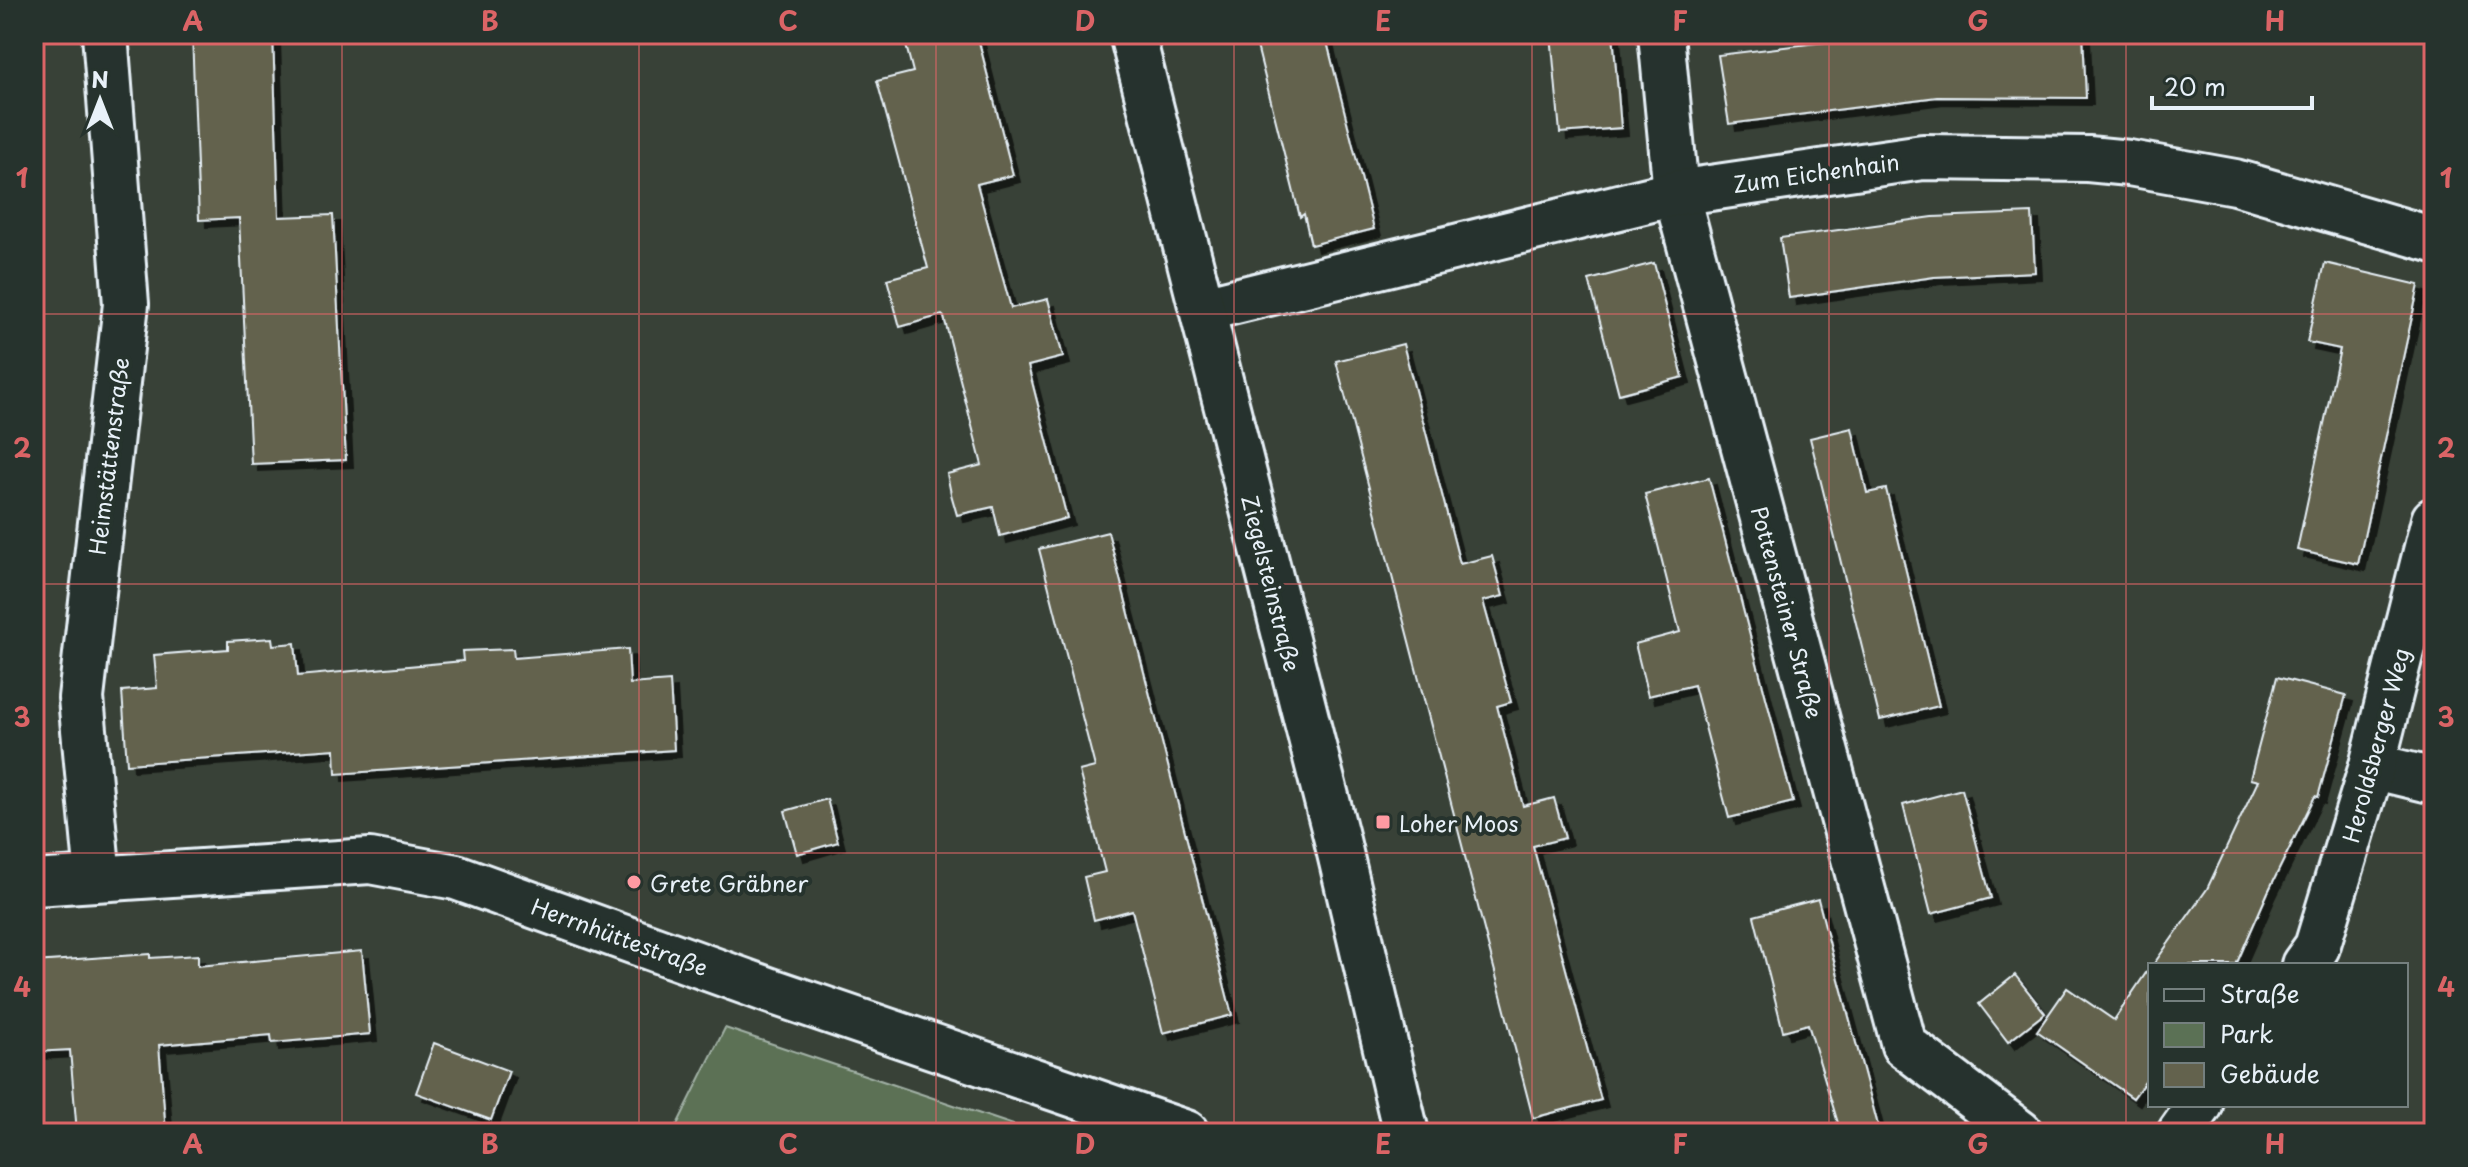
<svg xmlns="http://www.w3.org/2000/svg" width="2468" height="1167" font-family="'Playpen Sans',sans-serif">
<defs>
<filter id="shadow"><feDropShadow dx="7" dy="7" stdDeviation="0" flood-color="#0009"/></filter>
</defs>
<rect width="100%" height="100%" fill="#384137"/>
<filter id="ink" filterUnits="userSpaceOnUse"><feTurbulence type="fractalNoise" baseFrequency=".0125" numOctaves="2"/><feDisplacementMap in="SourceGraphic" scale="16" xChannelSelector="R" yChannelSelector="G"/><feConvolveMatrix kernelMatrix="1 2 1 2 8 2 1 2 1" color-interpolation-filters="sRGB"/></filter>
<g filter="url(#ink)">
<polygon fill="#5b7155" stroke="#a2b1a6" stroke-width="2" points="725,1028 1037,1133 673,1133"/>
<g fill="#63624d" stroke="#e8f1f8" stroke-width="2" filter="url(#shadow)">
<polygon points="192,34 273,34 279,217 333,215 346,460 251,464 239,218 199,220"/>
<polygon points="903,34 977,34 1013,175 977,184 1011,308 1048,299 1063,357 1028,366 1067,518 1000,536 993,507 957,515 951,494 947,474 982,465 944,317 942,315 900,327 887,279 928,268 877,81 913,72"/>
<polygon points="1254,34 1325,34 1374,229 1311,245 1304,214 1300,217"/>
<polygon points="1551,34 1613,34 1621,128 1560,133"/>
<polygon points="1859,34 2083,34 2086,98 1937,97 1729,124 1718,55 1860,38"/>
<polygon points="2032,213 2035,272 1934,277 1789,298 1780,238 1933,217"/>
<polygon points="1654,263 1683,377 1619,394 1589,280"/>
<polygon points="2325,263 2419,285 2358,564 2297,550 2340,349 2307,342"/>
<polygon points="1403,344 1460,564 1492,556 1503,596 1483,601 1511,702 1497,706 1523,806 1554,798 1565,838 1533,846 1601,1100 1533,1118 1336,361"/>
<polygon points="1852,428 1867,493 1886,489 1939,706 1880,720 1810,438"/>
<polygon points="1709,478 1793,802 1729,818 1694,685 1648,696 1635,644 1680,632 1645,494"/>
<polygon points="1108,532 1232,1015 1163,1033 1132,910 1094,920 1084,877 1105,872 1079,771 1095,767 1039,549"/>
<polygon points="272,638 273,645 295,643 298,676 463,661 462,651 513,649 514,658 628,649 630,684 670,681 674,750 336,774 335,749 127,764 122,691 157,688 154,655 228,649 228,641"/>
<polygon points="2277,677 2346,695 2318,797 2315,796 2268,892 2236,965 2153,965 2207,889 2258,781 2250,779"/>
<polygon points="1962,789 1991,898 1931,914 1903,805"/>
<polygon points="827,799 838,842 797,854 785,811"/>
<polygon points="1818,899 1833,957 1880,1133 1841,1133 1808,1024 1783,1031 1754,916"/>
<polygon points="362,951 370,1034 272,1043 271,1035 159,1045 166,1133 77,1133 70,1050 34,1052 34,962 150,954 150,958 198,955 198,966"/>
<polygon points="2150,967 2150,1075 2133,1098 2037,1031 2067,988 2114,1020"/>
<polygon points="2015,975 2045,1013 2008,1042 1979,1004"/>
<polygon points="434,1043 509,1071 491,1120 416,1093"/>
</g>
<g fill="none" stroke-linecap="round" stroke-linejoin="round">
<g stroke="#e8f1f8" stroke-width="50">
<g id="street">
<polyline points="1661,34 1676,193 1904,1045 2020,1133"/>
<polyline points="1203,309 1676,193 1923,157 2088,159 2129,163 2235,182 2434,240"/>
<polyline points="2372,766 2434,781"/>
<polyline points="98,878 81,698 126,304 105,34"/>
<polyline points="34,883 370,861 456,877 771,991 1186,1133"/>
<polyline points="2304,965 2317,947 2372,766 2434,520"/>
<polyline points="2180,1133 2200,1105"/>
</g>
</g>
<g stroke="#e8f1f8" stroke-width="50">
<polyline id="secondary" points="1132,34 1336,836 1406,1133"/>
</g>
<use href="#street" stroke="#26332d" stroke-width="44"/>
<use href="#secondary" stroke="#26332d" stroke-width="44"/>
</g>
</g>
<path fill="none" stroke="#db6466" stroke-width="2" stroke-opacity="0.55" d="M342,34V1133M639,34V1133M936,34V1133M1234,34V1133M1532,34V1133M1829,34V1133M2126,34V1133M34,314H2434M34,584H2434M34,853H2434"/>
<g fill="#ff9aa2" stroke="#26332d" stroke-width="3">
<rect x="1375" y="814" width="16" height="16" rx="4"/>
<circle cx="634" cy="882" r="8"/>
</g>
<g text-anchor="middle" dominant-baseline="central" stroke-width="8" stroke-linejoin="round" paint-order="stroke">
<g font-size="22" fill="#e8f1f8" stroke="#26332d">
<text transform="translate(1816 172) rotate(-8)">Zum Eichenhain</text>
<text transform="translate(108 456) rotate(-83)">Heimstättenstraße</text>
<text transform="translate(1272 583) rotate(76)">Ziegelsteinstraße</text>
<text transform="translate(1788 612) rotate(75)">Pottensteiner Straße</text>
<text transform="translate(2375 745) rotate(-75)">Heroldsberger Weg</text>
<text transform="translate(620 936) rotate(20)">Herrnhüttestraße</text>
</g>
<g font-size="22" fill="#e8f1f8" stroke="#26332d" text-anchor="start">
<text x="1399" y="822">Loher Moos</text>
<text x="650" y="882">Grete Gräbner</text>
</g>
</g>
<rect width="2468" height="1167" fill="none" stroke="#26332d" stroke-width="88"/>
<rect x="2148" y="963" width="260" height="144" fill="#26332d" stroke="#747f7e" stroke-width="2"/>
<rect x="2164" y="989" width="40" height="12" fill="#26332d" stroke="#747f7e" stroke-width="2"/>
<text x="2220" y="1003" font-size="24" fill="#e8f1f8">Straße</text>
<rect x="2164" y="1023" width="40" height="24" fill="#5b7155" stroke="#747f7e" stroke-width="2"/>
<text x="2220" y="1043" font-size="24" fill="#e8f1f8">Park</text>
<rect x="2164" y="1063" width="40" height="24" fill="#63624d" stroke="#747f7e" stroke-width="2"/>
<text x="2220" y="1083" font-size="24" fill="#e8f1f8">Gebäude</text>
<g transform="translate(100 100)" stroke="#26332d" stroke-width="6" paint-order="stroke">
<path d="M0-6L14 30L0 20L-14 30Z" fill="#e8f1f8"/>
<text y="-12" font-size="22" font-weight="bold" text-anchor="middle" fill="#e8f1f8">N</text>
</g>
<path d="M2152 96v12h160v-12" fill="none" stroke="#e8f1f8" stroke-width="4"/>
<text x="2164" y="96" font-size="24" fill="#e8f1f8" stroke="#26332d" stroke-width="6" paint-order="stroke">20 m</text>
<rect x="44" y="44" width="2380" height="1079" fill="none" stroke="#db6466" stroke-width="3"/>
<g font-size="26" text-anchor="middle" font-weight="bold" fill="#db6466">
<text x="193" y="31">A</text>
<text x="490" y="31">B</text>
<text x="788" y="31">C</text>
<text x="1085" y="31">D</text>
<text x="1383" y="31">E</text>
<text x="1680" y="31">F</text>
<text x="1978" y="31">G</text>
<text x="2275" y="31">H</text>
<text x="22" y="188">1</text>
<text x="2446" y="188">1</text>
<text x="22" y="458">2</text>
<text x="2446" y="458">2</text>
<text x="22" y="727">3</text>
<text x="2446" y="727">3</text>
<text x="22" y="997">4</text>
<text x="2446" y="997">4</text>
<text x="193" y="1154">A</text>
<text x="490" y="1154">B</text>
<text x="788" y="1154">C</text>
<text x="1085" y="1154">D</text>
<text x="1383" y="1154">E</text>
<text x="1680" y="1154">F</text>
<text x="1978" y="1154">G</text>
<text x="2275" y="1154">H</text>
</g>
</svg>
